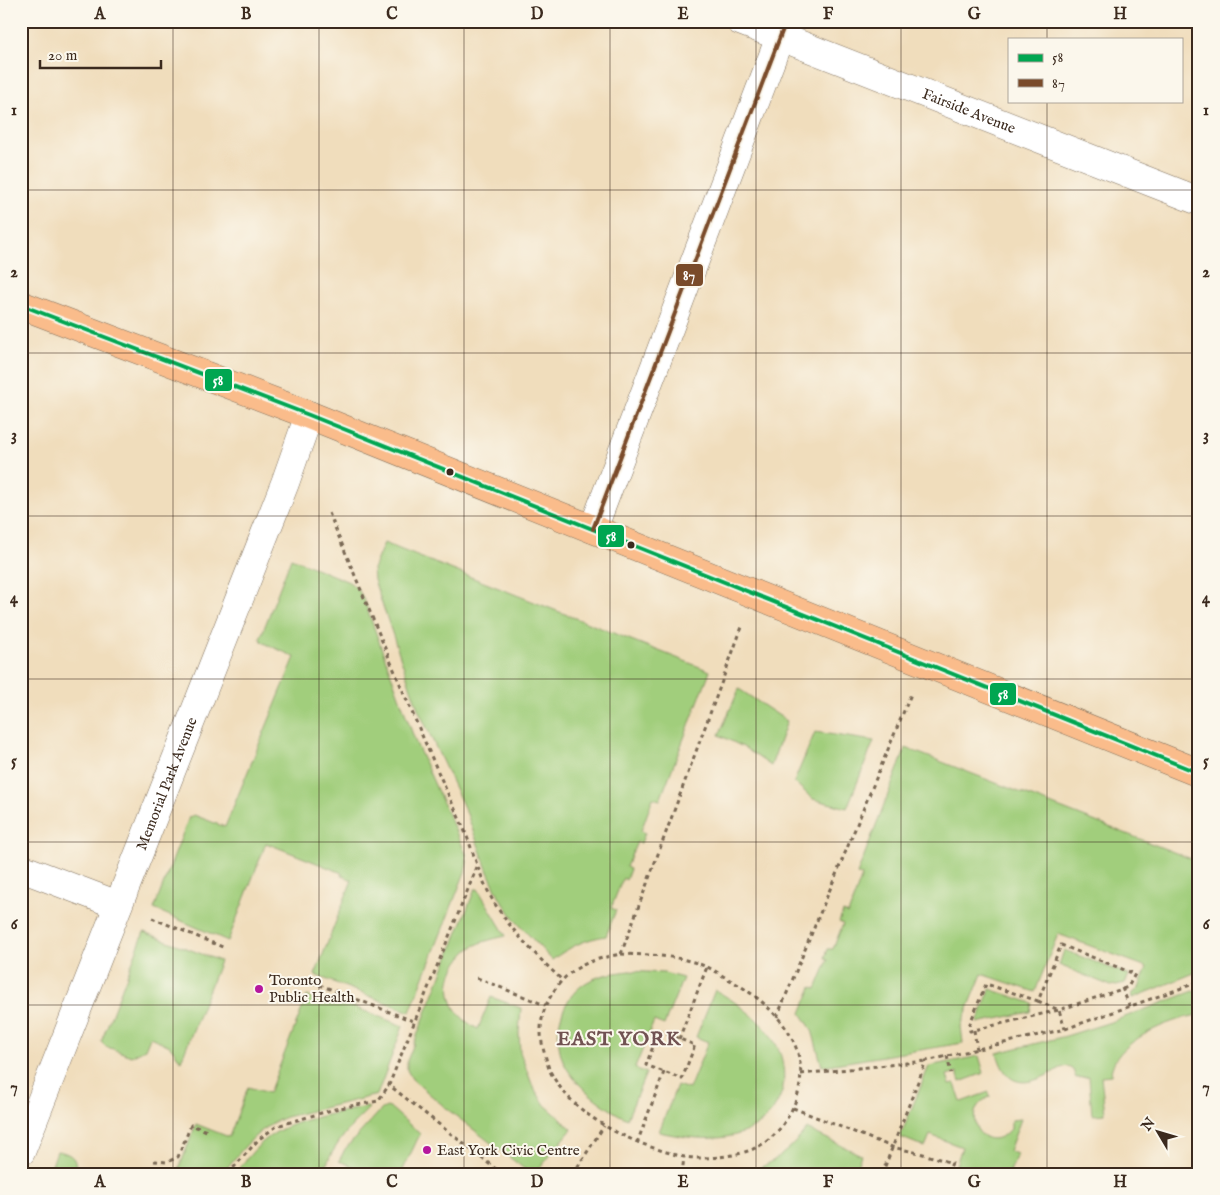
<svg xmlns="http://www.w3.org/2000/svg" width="1220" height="1195" font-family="'IM FELL English',serif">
<rect width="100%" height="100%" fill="#fbf7ec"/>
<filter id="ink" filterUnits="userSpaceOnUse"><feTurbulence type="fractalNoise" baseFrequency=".02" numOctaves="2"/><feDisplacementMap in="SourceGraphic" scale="10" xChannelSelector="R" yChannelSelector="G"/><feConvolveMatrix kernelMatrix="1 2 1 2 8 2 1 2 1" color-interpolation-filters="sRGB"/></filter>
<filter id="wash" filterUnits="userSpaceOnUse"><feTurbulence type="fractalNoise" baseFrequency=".0096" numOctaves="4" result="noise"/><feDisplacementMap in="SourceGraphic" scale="20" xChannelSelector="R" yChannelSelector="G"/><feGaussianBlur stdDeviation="1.12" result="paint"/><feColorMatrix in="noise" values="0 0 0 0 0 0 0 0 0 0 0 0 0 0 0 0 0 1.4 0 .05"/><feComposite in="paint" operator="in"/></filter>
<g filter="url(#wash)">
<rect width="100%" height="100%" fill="#f0ddbc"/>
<g fill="#a1ce7b" stroke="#6e7c4c">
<path d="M384,543L710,671L660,800L653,798L641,831L645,833L641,843L637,842L626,867L630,869L626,880L623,878L611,908L616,910L606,936C585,939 569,947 552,960L515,920L500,898L488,872L467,814L418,709L374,580L373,569Z"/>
<polygon points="291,558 349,582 358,589 364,600 416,743 466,854 467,862 465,872 410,1012 315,975 352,880 341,875 342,873 266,843 228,941 154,909 189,817 194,815 225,827 295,657 264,643 260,639"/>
<polygon points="739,689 787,721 771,766 745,748 719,735"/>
<polygon points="815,732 874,741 847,808 813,799 794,782"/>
<polygon points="906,748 1199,862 1199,971 1133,998 1132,994 1139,988 1147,967 1058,934 1035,992 982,974 961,1026 963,1043 822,1066 812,1030 801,1013 812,987 816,989 828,960 825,958 828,949 833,949 843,924 839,922 843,912 848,914 862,876 857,874"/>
<path d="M475,889H478L506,936C493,939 476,942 466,952C440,979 445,1012 478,1029L491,997L521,1008L519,1033L520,1052L533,1087L545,1105L572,1129L535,1174H531L447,1109L412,1079L407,1070V1061Z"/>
<polygon points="144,932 220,961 181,1061 170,1046 150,1037 145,1049 131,1056 105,1046 101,1042"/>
<polygon points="1064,950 1129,975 1125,983 1111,986 1059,965"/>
<path d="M629,971L664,973L683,978L664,1025L654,1021L635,1068L646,1073L627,1119C605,1108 575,1086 564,1063C551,1034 561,994 591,980C603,974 616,973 629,971Z"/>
<polygon points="990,989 1032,1003 1030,1012 977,1023"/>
<path d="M1199,989V1015C1172,1018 1111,1043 1111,1075L1101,1076L1105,1114L1092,1115L1089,1077L1076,1078L1073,1070L1067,1066C1058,1068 1051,1074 1043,1077C1016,1089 1004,1078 997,1053L1066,1036L1114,1021Z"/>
<path d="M715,990C738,1003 764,1021 777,1046C783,1058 785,1073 783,1087C781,1097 776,1106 770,1114C742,1146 696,1140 659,1132L677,1085L689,1089L708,1042L696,1037Z"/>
<path d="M307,996L329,1004L349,1005L403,1026L377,1095L286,1117C257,1128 242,1150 222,1174H177L196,1124L229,1137L248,1087L269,1093Z"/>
<path d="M979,1056L984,1073L960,1082L957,1072L947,1075L950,1085L955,1084L961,1102L989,1092L990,1097C957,1109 982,1160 1011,1129V1120L1021,1119L1009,1151L1017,1154L1009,1174H953L962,1147L930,1135L925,1147L900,1137L929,1066Z"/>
<path d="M367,1107L369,1108C351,1126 334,1144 325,1168L340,1174H234C247,1159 258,1143 275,1133C296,1119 342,1112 367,1107Z"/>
<polygon points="387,1107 392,1109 420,1134 401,1174 372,1174 339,1161 345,1149 382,1109"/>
<path d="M807,1129L861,1155L854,1174H740C769,1168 789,1151 807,1129Z"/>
<path d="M57,1151C71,1153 78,1159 78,1174H49Z"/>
</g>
</g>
<g filter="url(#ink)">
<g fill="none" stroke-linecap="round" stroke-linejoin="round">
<g stroke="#7a6955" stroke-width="29">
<g id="minor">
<path id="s1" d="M740,21L1199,201"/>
<polyline points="593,529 786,21"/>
<polyline points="21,868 118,905"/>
<path id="s2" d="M21,1152L285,483L309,415"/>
</g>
</g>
<g stroke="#7a6955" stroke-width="29">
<polyline id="major" points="21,305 309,415 1199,773"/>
</g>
<g stroke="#7a6955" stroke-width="3" stroke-dasharray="4 4" stroke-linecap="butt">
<path d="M329,513C372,616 413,719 460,820C473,848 479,878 495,904C513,933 538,957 562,980"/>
<polyline points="477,867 389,1085 502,1174"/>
<polyline points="152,918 225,948"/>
<polygon points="1061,945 1135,974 1128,987 1059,1010 970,1031 969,1026 986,984 1038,1001"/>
<path d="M621,954C651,955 679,955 707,967C715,970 722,976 730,980C780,1008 822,1056 789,1115C774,1141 756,1152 726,1156C713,1158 698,1159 685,1157C678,1156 670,1153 663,1151C621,1138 573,1114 551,1073C548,1068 547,1061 545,1055C538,1033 540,1013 552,994C568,967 592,959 621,954Z"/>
<polyline points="621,954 742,627"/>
<polyline points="477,978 545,1005"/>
<polyline points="312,982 413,1021"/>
<polyline points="1122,988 1130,1007"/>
<polyline points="1038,1001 1059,1010 1065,1029"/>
<polyline points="777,1017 911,694"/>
<polyline points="974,1030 977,1050"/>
<polygon points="659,1031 695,1045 682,1079 646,1065"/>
<polyline points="679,1039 707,967"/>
<polyline points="947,1056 951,1073"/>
<polyline points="801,1074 926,1061"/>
<polyline points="793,1108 892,1147 923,1154 952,1163 947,1174"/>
<polyline points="637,1143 664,1072"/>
<polyline points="154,1161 167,1162 178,1157 191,1125 207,1131 208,1129"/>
<polyline points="228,1174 259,1139 277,1126 335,1109 378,1101 389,1085"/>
<polyline points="573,1174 604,1126"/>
<polyline points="682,1174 684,1157"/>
<polyline points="882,1174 926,1061 1065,1029 1199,982"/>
</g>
<use href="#minor" stroke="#fff" stroke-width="28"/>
<use href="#major" stroke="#fabc8b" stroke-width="28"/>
<g stroke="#fbf7ec" stroke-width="8">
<polyline id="bus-1" points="21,305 309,415 1199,773"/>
</g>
<g stroke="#fbf7ec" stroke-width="8">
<polyline id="bus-2" points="593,529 786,21"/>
</g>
<use href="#bus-1" stroke="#00a651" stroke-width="4"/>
<use href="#bus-2" stroke="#7a4b2a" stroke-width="4"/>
</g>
</g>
<path fill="none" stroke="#3b2a1e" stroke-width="1" stroke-opacity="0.55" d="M173,21V1174M319,21V1174M464,21V1174M610,21V1174M756,21V1174M901,21V1174M1047,21V39M1047,101V1174M21,190H1199M21,353H1199M21,516H1199M21,679H1199M21,842H1199M21,1005H1199"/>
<g fill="#3b2a1e" stroke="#fbf7ec" stroke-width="2">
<circle cx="450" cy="472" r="4.5"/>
<circle cx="631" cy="545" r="4.5"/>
</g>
<g fill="#b5179e" stroke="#fbf7ec" stroke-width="2">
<circle cx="259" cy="989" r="5"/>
<circle cx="427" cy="1150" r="5"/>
</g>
<g text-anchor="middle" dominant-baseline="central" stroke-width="4" stroke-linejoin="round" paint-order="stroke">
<g font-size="15" fill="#3b2a1e" stroke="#fbf7ec">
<text stroke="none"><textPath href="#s1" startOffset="246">Fairside Avenue</textPath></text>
<text stroke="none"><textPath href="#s2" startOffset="396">Memorial Park Avenue</textPath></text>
</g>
<g font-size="15" fill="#3b2a1e" stroke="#fbf7ec" text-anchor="start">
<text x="269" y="980">Toronto<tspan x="269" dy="17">Public Health</tspan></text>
<text x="437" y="1150">East York Civic Centre</text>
</g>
<g font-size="20" font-weight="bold" letter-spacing="1" fill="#715252" stroke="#fbf7ec">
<text x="619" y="1039">EAST YORK</text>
</g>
</g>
<g stroke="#fbf7ec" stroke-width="2">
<rect x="675" y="263" width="29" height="24" rx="5" fill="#7a4b2a"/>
<rect x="204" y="368" width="29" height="24" rx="5" fill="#00a651"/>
<rect x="597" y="524" width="28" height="24" rx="5" fill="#00a651"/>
<rect x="989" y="682" width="28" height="24" rx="5" fill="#00a651"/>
</g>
<g font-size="14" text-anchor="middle" font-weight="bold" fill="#fff">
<text x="689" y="280">87</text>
<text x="218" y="385">58</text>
<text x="611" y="541">58</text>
<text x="1003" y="699">58</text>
</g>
<rect width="1220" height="1195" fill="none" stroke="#fbf7ec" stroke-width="55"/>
<rect x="1008" y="38" width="175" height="65" fill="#fbf7ec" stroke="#aea59a"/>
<rect x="1018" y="54" width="25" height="8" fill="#00a651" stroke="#aea59a"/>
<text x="1052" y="62" font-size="15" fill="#3b2a1e">58</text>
<rect x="1018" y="79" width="25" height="8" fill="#7a4b2a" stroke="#aea59a"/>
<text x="1052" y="88" font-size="15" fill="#3b2a1e">87</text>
<g transform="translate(1158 1132) rotate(308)" stroke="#fbf7ec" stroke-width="4" paint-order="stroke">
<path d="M0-4L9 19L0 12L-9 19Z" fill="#3b2a1e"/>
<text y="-8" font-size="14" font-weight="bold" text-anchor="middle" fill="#3b2a1e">N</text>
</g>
<path d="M40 60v8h121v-8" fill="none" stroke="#3b2a1e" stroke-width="2.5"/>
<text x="48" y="60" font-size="15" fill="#3b2a1e" stroke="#fbf7ec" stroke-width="4" paint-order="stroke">20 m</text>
<rect x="28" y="28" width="1164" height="1140" fill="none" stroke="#3b2a1e" stroke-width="2"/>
<g font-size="16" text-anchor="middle" font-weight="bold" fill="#3b2a1e">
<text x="100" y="19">A</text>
<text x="246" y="19">B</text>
<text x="392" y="19">C</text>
<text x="537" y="19">D</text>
<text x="683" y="19">E</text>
<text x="828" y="19">F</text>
<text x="974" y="19">G</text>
<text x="1120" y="19">H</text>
<text x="14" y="115">1</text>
<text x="1206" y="115">1</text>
<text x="14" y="277">2</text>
<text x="1206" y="277">2</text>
<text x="14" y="440">3</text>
<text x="1206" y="440">3</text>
<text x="14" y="603">4</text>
<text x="1206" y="603">4</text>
<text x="14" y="766">5</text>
<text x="1206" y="766">5</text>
<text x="14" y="929">6</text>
<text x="1206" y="929">6</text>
<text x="14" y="1092">7</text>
<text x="1206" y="1092">7</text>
<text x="100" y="1187">A</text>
<text x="246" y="1187">B</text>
<text x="392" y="1187">C</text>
<text x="537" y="1187">D</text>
<text x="683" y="1187">E</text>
<text x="828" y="1187">F</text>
<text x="974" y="1187">G</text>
<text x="1120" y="1187">H</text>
</g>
</svg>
